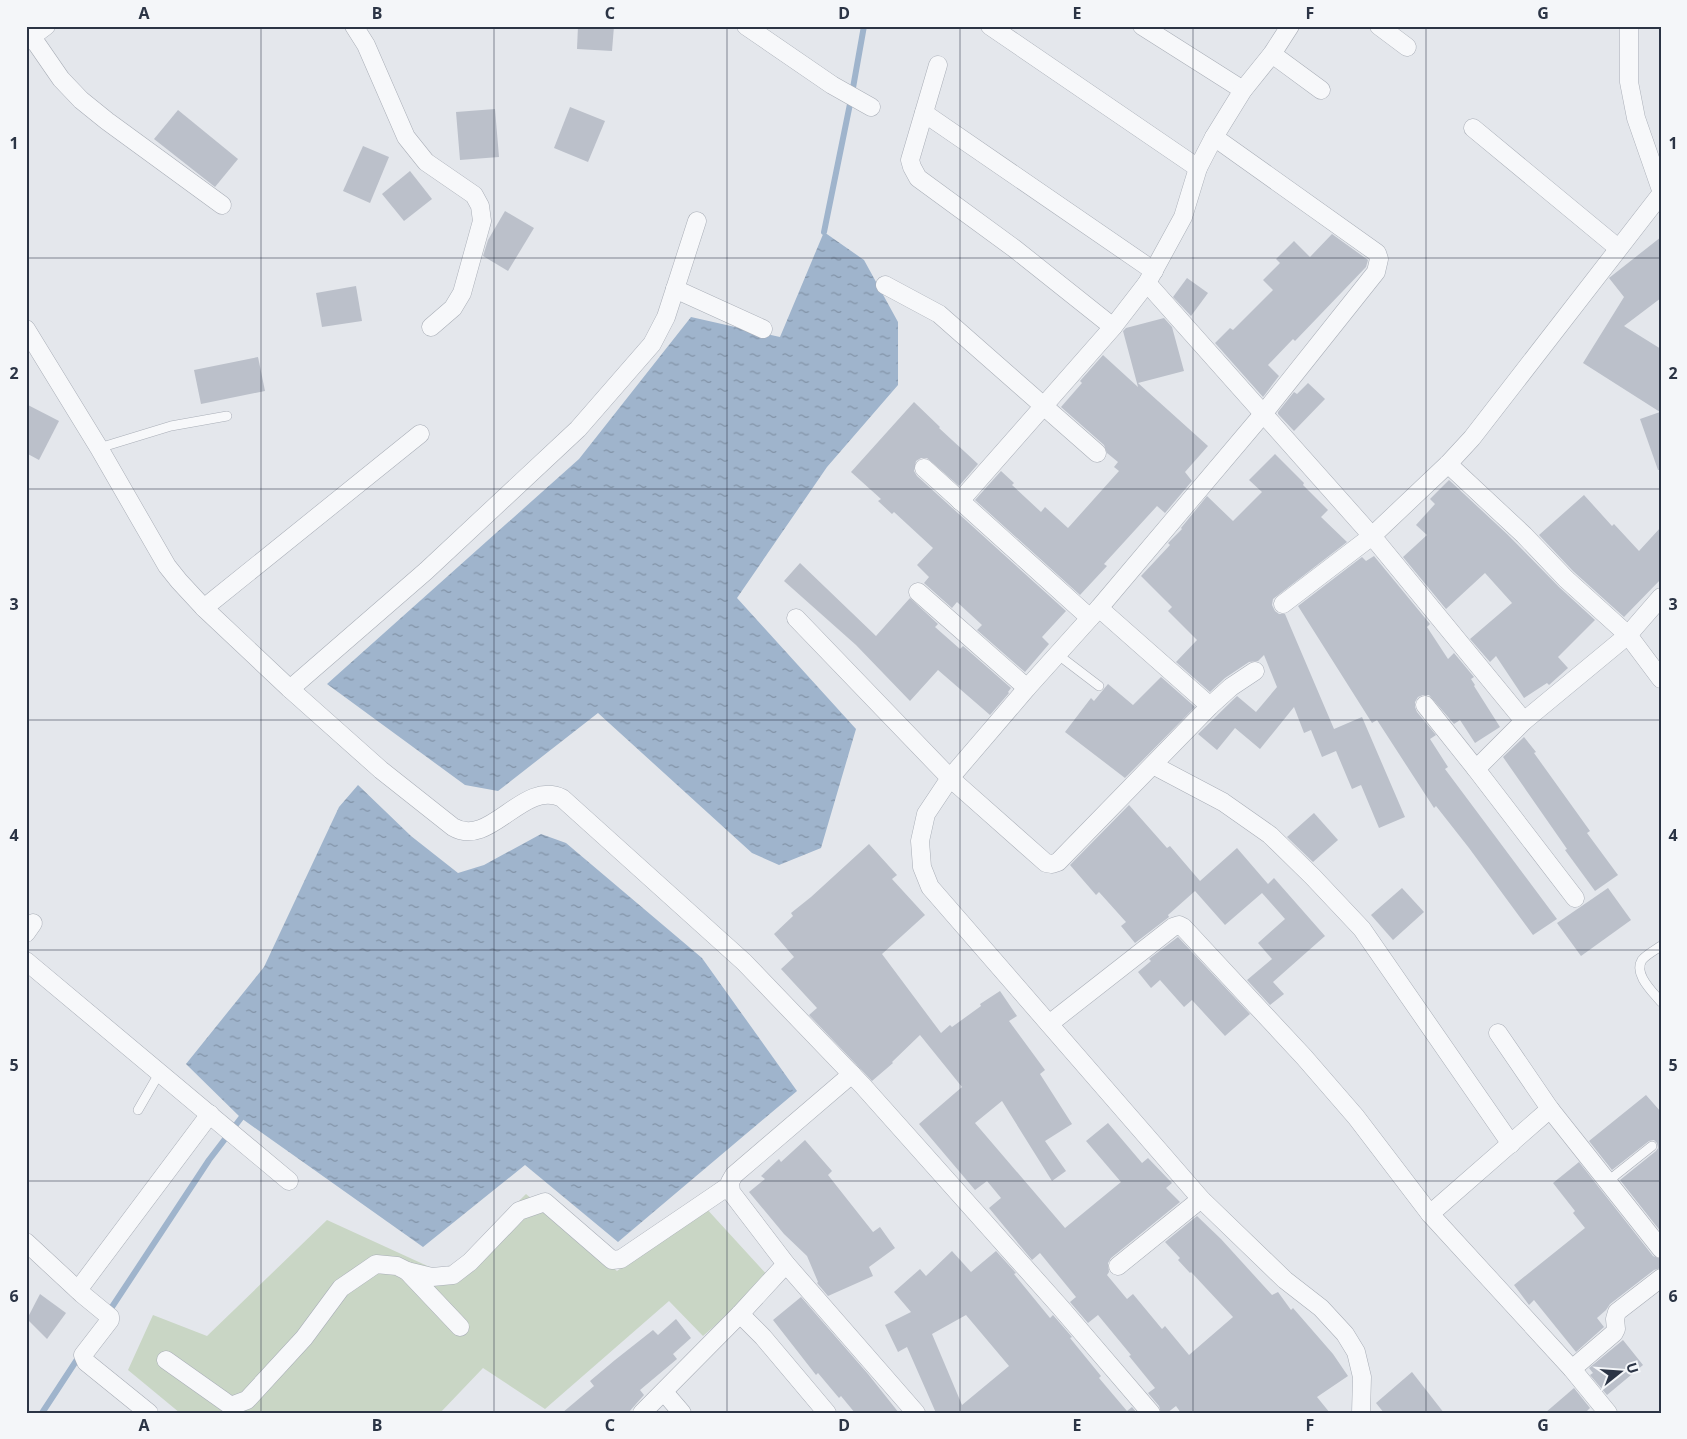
<svg xmlns="http://www.w3.org/2000/svg" width="1687" height="1439" font-family="'Noto Sans',sans-serif">
<defs>
<pattern id="water-ripples" width="26" height="14" patternUnits="userSpaceOnUse" patternTransform="scale(1.25)"><rect width="26" height="14" fill="#9fb4cc"/><path d="M2 4q2-2 4 0t4 0M15 11q2-2 4 0t4 0" fill="none" stroke="#8293a7"/></pattern>
</defs>
<rect width="100%" height="100%" fill="#e4e7ec"/>
<polygon fill="#c9d6c5" points="526,1194 617,1271 705,1207 770,1278 703,1336 669,1301 545,1409 483,1368 440,1413 180,1413 128,1370 153,1315 207,1336 327,1220 445,1274"/>
<g fill="url(#water-ripples)">
<polygon points="824,232 864,260 898,322 898,385 827,467 737,598 856,729 821,848 779,865 752,853 598,713 498,791 465,785 327,684 579,459 691,317 780,337"/>
<polygon points="358,785 411,836 458,873 484,865 541,834 566,843 702,958 797,1091 618,1242 525,1165 423,1247 241,1118 186,1064 264,967 339,807"/>
</g>
<g fill="none" stroke-linecap="round" stroke-linejoin="round">
<g stroke="#9fb4cc" stroke-width="6">
<polyline points="824,232 851,99 864,26"/>
<polyline points="108,1313 209,1160 241,1118"/>
<polyline points="42,1413 80,1355"/>
</g>
</g>
<g fill="#bbc0ca" fill-rule="evenodd">
<polygon points="578,26 614,26 612,51 577,49"/>
<polygon points="570,107 605,121 588,162 554,148"/>
<polygon points="495,109 499,157 460,160 456,112"/>
<polygon points="178,110 238,159 215,187 154,139"/>
<polygon points="363,146 389,157 370,203 343,191"/>
<polygon points="410,171 432,199 404,221 382,194"/>
<polygon points="505,211 534,228 508,271 483,256 488,240"/>
<polygon points="1332,234 1368,260 1366,267 1295,341 1293,339 1268,365 1279,376 1263,397 1215,343 1230,328 1233,330 1273,290 1263,280 1280,263 1276,259 1294,241 1310,257"/>
<polygon points="1661,237 1661,298 1624,326 1661,349 1661,470 1658,470 1640,419 1660,412 1583,363 1624,297 1609,278"/>
<polygon points="1187,278 1208,293 1191,316 1173,297"/>
<polygon points="356,286 362,321 322,327 316,293"/>
<polygon points="1164,318 1172,327 1184,371 1138,383 1208,446 1185,472 1192,481 1165,513 1157,506 1104,564 1107,566 1080,595 975,500 1001,471 1014,483 1012,485 1041,512 1045,507 1068,528 1119,471 1114,467 1118,462 1107,453 1104,445 1061,407 1082,383 1080,381 1103,355 1138,387 1123,331 1126,328"/>
<polygon points="258,357 265,391 201,404 194,370"/>
<polygon points="1308,383 1325,399 1294,431 1278,414 1278,412 1294,392 1297,394"/>
<polygon points="914,402 940,427 939,428 978,464 959,486 927,458 921,458 916,461 914,471 917,476 1066,611 1042,637 1049,644 1025,672 977,630 982,625 957,602 952,608 924,583 929,577 917,565 933,548 894,512 892,514 878,501 881,499 851,472"/>
<polygon points="26,404 59,421 39,460 26,453"/>
<polygon points="1275,454 1304,483 1303,485 1328,510 1321,517 1347,542 1277,596 1273,599 1272,605 1275,611 1279,614 1285,614 1334,729 1362,717 1405,817 1379,828 1361,785 1352,789 1336,751 1322,757 1311,730 1304,733 1294,707 1260,749 1235,728 1217,750 1198,734 1237,696 1256,712 1277,687 1264,655 1258,661 1249,662 1225,678 1210,692 1176,662 1197,640 1168,611 1172,607 1141,576 1170,545 1168,543 1182,529 1181,528 1207,496 1233,521 1262,492 1249,480"/>
<polygon points="1449,480 1507,534 1559,587 1595,620 1558,657 1568,668 1549,685 1547,683 1524,698 1496,656 1490,662 1470,639 1512,603 1485,573 1446,609 1403,557 1427,535 1416,525 1435,504 1430,499"/>
<polygon points="1584,495 1612,526 1614,524 1639,551 1661,527 1661,579 1624,617 1573,571 1539,535"/>
<polygon points="1374,556 1430,624 1427,627 1448,659 1454,653 1474,677 1471,679 1475,685 1474,686 1500,727 1475,743 1460,720 1454,724 1429,695 1423,695 1418,697 1415,702 1415,707 1417,712 1436,735 1430,739 1448,767 1445,769 1557,919 1533,935 1469,848 1436,806 1434,808 1377,720 1372,723 1298,606 1362,557 1366,561"/>
<polygon points="800,563 876,636 910,598 938,624 935,627 960,649 963,646 1011,688 1008,692 1009,693 990,715 938,670 910,701 856,645 784,581"/>
<polygon points="1161,677 1195,707 1125,778 1065,732 1091,698 1094,701 1108,684 1133,705"/>
<polygon points="1524,737 1536,752 1534,753 1590,831 1587,833 1618,875 1595,891 1565,850 1567,849 1503,757"/>
<polygon points="1129,805 1167,848 1170,846 1200,881 1237,848 1268,884 1274,878 1325,936 1273,982 1284,994 1270,1005 1247,980 1272,959 1258,943 1285,919 1262,893 1225,925 1195,891 1168,915 1169,917 1135,943 1121,926 1126,922 1099,892 1096,895 1070,865"/>
<polygon points="1314,813 1338,840 1313,862 1287,837"/>
<polygon points="869,844 897,875 892,879 925,915 882,954 941,1033 950,1025 952,1027 981,1006 980,1004 1000,991 1017,1016 1009,1021 1045,1070 1040,1074 1072,1124 1045,1141 1066,1171 1052,1181 1002,1101 975,1123 1065,1228 1121,1182 1086,1141 1108,1123 1142,1163 1148,1158 1172,1183 1166,1188 1180,1202 1111,1258 1108,1263 1109,1272 1107,1275 1127,1299 1133,1294 1162,1329 1165,1326 1189,1355 1233,1317 1191,1272 1190,1273 1178,1260 1180,1258 1165,1242 1197,1216 1221,1239 1272,1295 1278,1292 1291,1310 1293,1308 1333,1354 1348,1376 1317,1397 1330,1413 1181,1413 1176,1406 1167,1413 1161,1413 1159,1406 1148,1393 1155,1388 1129,1356 1131,1355 1098,1315 1088,1323 1070,1302 1076,1297 1040,1253 1032,1260 989,1208 1001,1198 987,1181 975,1190 919,1124 962,1087 920,1035 892,1062 893,1063 872,1081 809,1015 817,1008 781,969 794,957 774,934 793,916 791,913 811,897"/>
<polygon points="1402,888 1424,912 1393,940 1371,915"/>
<polygon points="1608,888 1631,920 1581,956 1557,923"/>
<polygon points="1178,937 1250,1014 1225,1036 1192,1000 1184,1007 1160,980 1151,988 1138,972 1151,961 1149,959"/>
<polygon points="1646,1095 1661,1112 1661,1232 1620,1180 1656,1151 1658,1148 1657,1143 1654,1140 1649,1141 1612,1170 1589,1141"/>
<polygon points="805,1140 832,1171 828,1175 873,1232 880,1227 895,1248 869,1267 873,1276 828,1296 817,1283 818,1282 807,1256 784,1234 749,1192 765,1179 761,1176 779,1159 781,1162"/>
<polygon points="1579,1162 1653,1256 1661,1259 1661,1268 1654,1270 1610,1304 1606,1310 1597,1318 1604,1327 1576,1352 1534,1300 1529,1305 1514,1285 1585,1228 1573,1213 1575,1211 1553,1183"/>
<path d="M952,1251L971,1272L996,1251L1016,1273L1014,1274L1050,1318L1053,1315L1072,1337L1070,1338L1101,1376L1099,1378L1127,1411L1132,1407L1137,1413H936L907,1347L898,1352L885,1325L911,1312L894,1292L920,1269L926,1276ZM966,1315L1009,1366L962,1405L932,1334Z"/>
<polygon points="40,1294 66,1313 47,1339 27,1319"/>
<polygon points="801,1297 868,1374 899,1413 855,1413 841,1396 839,1398 818,1373 816,1375 773,1320"/>
<polygon points="676,1319 691,1338 673,1354 677,1359 640,1390 644,1395 628,1413 562,1413 594,1386 590,1381 615,1360 653,1330 658,1335"/>
<polygon points="1623,1340 1643,1365 1607,1395 1590,1375 1593,1373 1589,1368"/>
<polygon points="1412,1372 1444,1413 1384,1413 1376,1403"/>
<polygon points="1574,1388 1590,1408 1585,1413 1545,1413"/>
</g>
<g fill="none" stroke-linecap="round" stroke-linejoin="round">
<g stroke="#a9aeb7" stroke-width="10">
<g id="service">
<polyline points="99,448 171,426 227,416"/>
<polyline points="1057,654 1099,686"/>
<path d="M1661,946C1655,950 1646,955 1642,960C1633,974 1653,992 1661,1002"/>
<polyline points="138,1110 160,1072"/>
<polyline points="1608,1181 1652,1146"/>
</g>
</g>
<g stroke="#a9aeb7" stroke-width="19">
<g id="minor">
<polyline points="354,26 366,45 406,137 426,162 474,195 480,206 482,221 462,293 453,308 431,327"/>
<polyline points="746,26 832,85 871,107"/>
<polyline points="990,26 1198,168"/>
<polyline points="1142,26 1243,90"/>
<polyline points="1379,26 1407,47"/>
<polyline points="1629,26 1629,82 1636,118 1661,190"/>
<polyline points="32,37 61,79 81,100 107,121 222,205"/>
<polyline points="26,41 46,26"/>
<polyline points="1272,54 1321,90"/>
<polyline points="938,65 910,160 912,167 918,178 1015,249 1113,327"/>
<polyline points="924,113 1154,271"/>
<polyline points="1473,128 1618,248"/>
<polyline points="1214,137 1377,253 1379,259 1376,272 1263,414 1099,608 1027,688 950,778 926,814 920,841 922,867 930,887 1201,1199 1285,1280 1321,1308 1345,1334 1356,1352 1362,1377 1361,1413"/>
<polyline points="1147,283 1372,536 1524,721"/>
<polyline points="885,285 939,314 1097,453"/>
<polyline points="675,289 763,329"/>
<path d="M26,329L99,448L167,566L179,581L204,608L290,689L381,770L453,827C490,849 523,779 562,798L744,962L863,1086L1061,1308L1151,1413"/>
<polyline points="1448,464 1524,535 1566,579 1628,635 1661,679"/>
<polyline points="924,468 1090,618"/>
<polyline points="960,501 1113,327 1147,283 1183,217 1198,168 1214,137 1243,90 1272,54 1290,26"/>
<polyline points="918,592 1027,688"/>
<polyline points="1283,604 1372,536 1448,464 1472,438 1661,194"/>
<polyline points="204,608 420,434"/>
<polyline points="1099,608 1210,706"/>
<polyline points="796,618 950,778 1046,863 1052,864 1058,862 1210,706 1231,687 1255,671"/>
<polyline points="290,689 426,571 578,429 652,344 666,317 697,221"/>
<polyline points="1425,705 1476,769"/>
<polyline points="1153,765 1223,802 1270,835 1313,877 1362,929 1511,1144"/>
<polyline points="1575,898 1476,769 1524,721 1628,635 1661,597"/>
<polyline points="26,933 33,923"/>
<polyline points="26,961 289,1181"/>
<polyline points="1049,1024 1173,927 1179,925 1183,927 1304,1057 1356,1117 1430,1214 1572,1369 1608,1413"/>
<polyline points="1498,1033 1550,1109 1661,1249"/>
<polyline points="852,1074 734,1175 730,1182 731,1192 786,1264 916,1413"/>
<polyline points="1430,1214 1550,1109"/>
<polyline points="26,1242 82,1294 110,1317 110,1320 83,1355 86,1362 149,1413"/>
<polyline points="1118,1266 1201,1199"/>
<polyline points="407,1271 460,1327"/>
<polyline points="78,1290 210,1114"/>
<polyline points="740,1314 763,1337 827,1413"/>
<polyline points="166,1360 231,1406 247,1400 304,1338 341,1288 376,1264 397,1266 407,1271 432,1277 453,1275 470,1262 519,1211 545,1202 612,1260 621,1259 730,1185"/>
<polyline points="1572,1369 1614,1333 1616,1329 1615,1319 1617,1312 1661,1278"/>
<polyline points="664,1392 682,1413"/>
<polyline points="642,1413 740,1314 786,1264"/>
</g>
</g>
<use href="#service" stroke="#f7f8fa" stroke-width="9"/>
<use href="#minor" stroke="#f7f8fa" stroke-width="18"/>
</g>
<path fill="none" stroke="#2b3445" stroke-width="1" stroke-opacity="0.55" d="M261,26V1413M494,26V1413M727,26V1413M960,26V1413M1193,26V1413M1426,26V1413M26,258H1661M26,489H1661M26,720H1661M26,950H1661M26,1181H1661"/>
<rect width="1687" height="1439" fill="none" stroke="#f4f6f9" stroke-width="55"/>
<g transform="translate(1620 1372) rotate(73)" stroke="#f4f6f9" stroke-width="4" paint-order="stroke">
<path d="M0-4L9 19L0 12L-9 19Z" fill="#2b3445"/>
<text y="-8" font-size="14" font-weight="bold" text-anchor="middle" fill="#2b3445">U</text>
</g>
<rect x="28" y="28" width="1632" height="1384" fill="none" stroke="#2b3445" stroke-width="2"/>
<g font-size="16" text-anchor="middle" font-weight="bold" fill="#2b3445">
<text x="144" y="19">A</text>
<text x="377" y="19">B</text>
<text x="610" y="19">C</text>
<text x="844" y="19">D</text>
<text x="1077" y="19">E</text>
<text x="1310" y="19">F</text>
<text x="1543" y="19">G</text>
<text x="14" y="149">1</text>
<text x="1673" y="149">1</text>
<text x="14" y="379">2</text>
<text x="1673" y="379">2</text>
<text x="14" y="610">3</text>
<text x="1673" y="610">3</text>
<text x="14" y="841">4</text>
<text x="1673" y="841">4</text>
<text x="14" y="1071">5</text>
<text x="1673" y="1071">5</text>
<text x="14" y="1302">6</text>
<text x="1673" y="1302">6</text>
<text x="144" y="1431">A</text>
<text x="377" y="1431">B</text>
<text x="610" y="1431">C</text>
<text x="844" y="1431">D</text>
<text x="1077" y="1431">E</text>
<text x="1310" y="1431">F</text>
<text x="1543" y="1431">G</text>
</g>
</svg>
